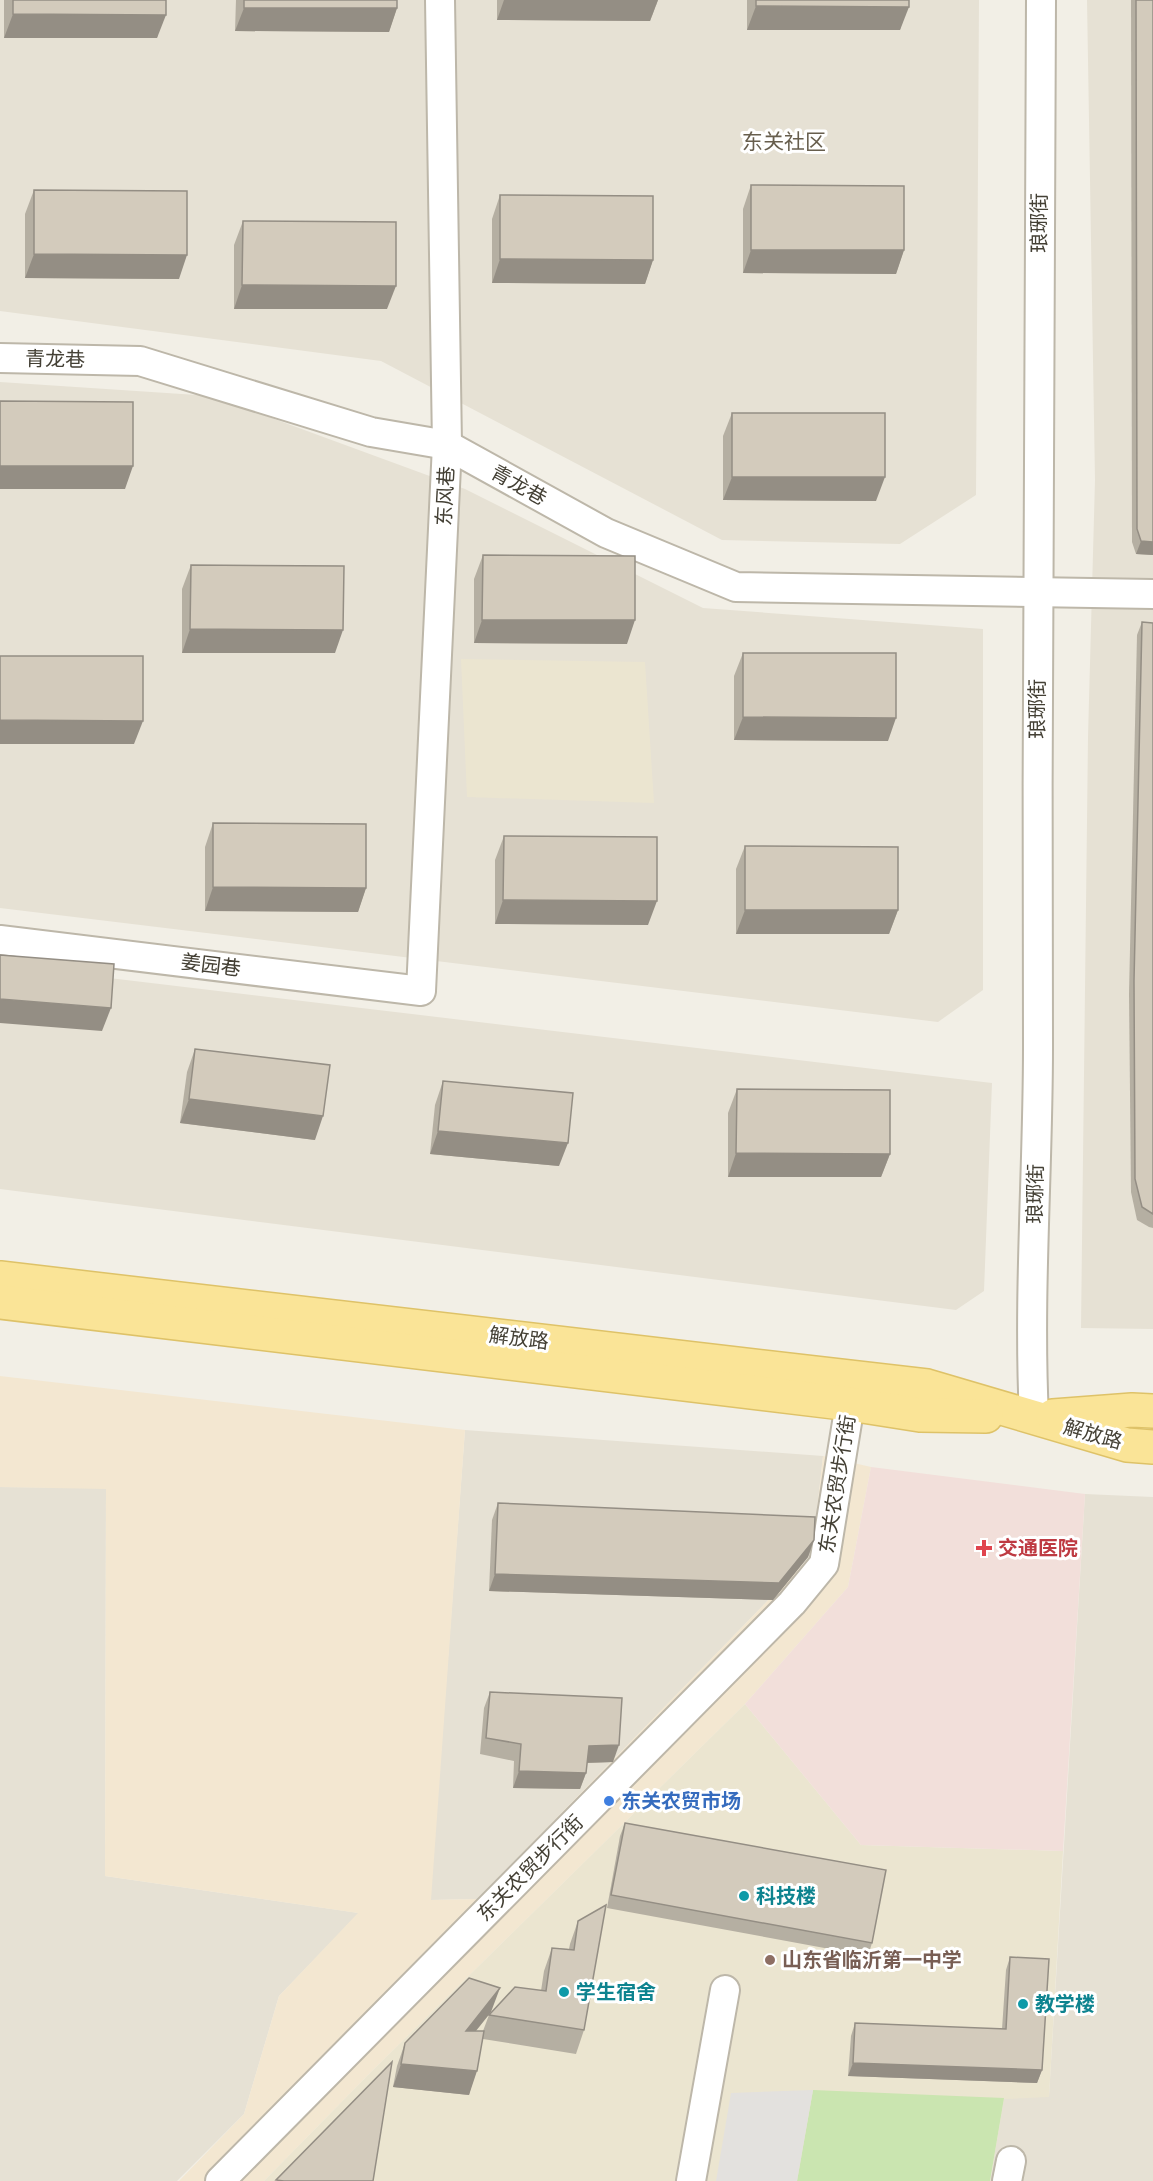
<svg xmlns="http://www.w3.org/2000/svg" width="1153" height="2181" font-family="Poppins,'Noto Sans SC',sans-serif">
<rect width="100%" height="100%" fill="#f2efe6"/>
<g fill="#e6e1d4">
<polygon points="0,0 979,0 976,495 900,544 722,540 381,361 0,311"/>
<polygon points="1087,0 1153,0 1153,1329 1081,1328 1088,737 1095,480"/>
<polygon points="0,382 212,396 465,489 703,608 983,629 983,990 938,1022 0,908"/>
<polygon points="0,965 992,1083 984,1291 956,1310 0,1189"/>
<polygon points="465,1430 823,1456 812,1555 478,1899 430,1900"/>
<polygon points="0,1487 106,1488 105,1876 359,1913 279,1996 244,2114 177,2181 0,2181"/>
<polygon points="1085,1494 1153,1497 1153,2181 990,2181 1004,2098 1049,2096"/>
</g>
<polygon fill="#f3e7d1" points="0,1376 465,1430 431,1900 478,1899 812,1555 823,1456 871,1467 848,1587 745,1704 373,2070 264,2181 179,2181 244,2114 279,1996 358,1913 105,1876 106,1489 0,1487"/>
<g fill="#ebe5d0">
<polygon points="461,659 645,662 654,803 467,797"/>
<polygon points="745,1704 861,1845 1063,1851 1049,2097 1004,2099 990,2181 264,2181 373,2070"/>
</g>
<polygon fill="#f2dfda" points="871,1467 1085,1494 1063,1851 861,1845 745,1704 848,1587"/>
<polygon fill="#cae5b0" points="813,2090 1004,2098 990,2181 797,2181"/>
<polygon fill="#e3e1de" points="813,2090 797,2181 716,2181 731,2093"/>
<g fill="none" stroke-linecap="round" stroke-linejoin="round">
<g stroke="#bdb7a9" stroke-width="32">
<g id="minor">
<polyline points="0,358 140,361 371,432 447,445 606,533 736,587 1153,594"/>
<polyline points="0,940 421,991 447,445 440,0"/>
<path d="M1034,1417C1028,1294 1038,1170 1038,1047C1037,698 1038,349 1041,0"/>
<polyline points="220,2181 792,1603 824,1564 850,1404"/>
<polyline points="691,2181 725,1990"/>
<polyline points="1007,2181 1011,2161"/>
</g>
</g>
<g stroke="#dec268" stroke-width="36">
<g id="major">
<polyline points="0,1278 927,1386 1127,1445 1153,1447"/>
<polyline points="0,1302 850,1404 920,1415 986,1416"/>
<polyline points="1053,1416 1132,1410 1153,1411"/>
</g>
</g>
<use href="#minor" stroke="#fff" stroke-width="28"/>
<use href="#major" stroke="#fae497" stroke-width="33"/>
</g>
<g fill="#b5afa2">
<polygon points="4,0 166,0 157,38 4,38"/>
<polygon points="236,0 397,0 397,8 389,32 235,31"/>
<polygon points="497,0 658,0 650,21 497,20"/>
<polygon points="747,0 909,0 900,30 747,30"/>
<polygon points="1131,0 1153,0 1153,555 1136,554 1132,542"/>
<polygon points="751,185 904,250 896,274 743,273 743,209"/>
<polygon points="34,190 179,279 25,278 25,214"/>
<polygon points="500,195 653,260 645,284 492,283 492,219"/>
<polygon points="243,221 387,309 234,309 234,245"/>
<polygon points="732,413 876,501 723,500 723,436"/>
<polygon points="483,555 627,644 474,643 474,579"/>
<polygon points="191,565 335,653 182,653 182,589"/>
<polygon points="1142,622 1153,623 1153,1228 1149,1227 1137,1220 1131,1192 1129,994 1137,635"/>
<polygon points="743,653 888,741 734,740 734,676"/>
<polygon points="213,823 366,888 358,912 205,911 205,847"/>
<polygon points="504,836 648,925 495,924 495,860"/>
<polygon points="745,846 898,910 889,934 736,934 736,869"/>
<polygon points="195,1049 315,1140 180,1123 187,1072"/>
<polygon points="443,1081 559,1166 430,1154 435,1105"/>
<polygon points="737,1089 890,1154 881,1177 728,1177 728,1113"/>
<polygon points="498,1503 814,1540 808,1557 773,1600 489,1591 492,1520"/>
<polygon points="490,1692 613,1762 587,1763 586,1773 580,1789 513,1788 514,1761 480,1754 484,1708"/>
<polygon points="625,1823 872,1943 868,1956 607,1908 620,1836"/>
<polygon points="578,1921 584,2030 576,2054 483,2039 469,2095 393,2087 397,2066 405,2043 491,2012 476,2031 483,2031 489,2015 541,1991 544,1971 552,1948 569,1949 570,1944"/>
<polygon points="1010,1957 1042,2070 1037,2083 848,2076 851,2036 855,2023 1002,2029 1006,1970"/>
</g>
<g fill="#948e84">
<polygon points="504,0 658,0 650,21 497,20"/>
<polygon points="756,6 909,7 900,30 747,30"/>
<polygon points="244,8 397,8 389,32 235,31"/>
<polygon points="13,14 166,15 157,38 4,38"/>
<polygon points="751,250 904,250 896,274 743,273"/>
<polygon points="34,254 187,255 179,279 25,278"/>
<polygon points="500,259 653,260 645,284 492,283"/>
<polygon points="242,285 396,286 387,309 234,309"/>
<polygon points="0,466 133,466 125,489 0,489"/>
<polygon points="732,477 885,477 876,501 723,500"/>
<polygon points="1141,541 1153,542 1153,555 1136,554"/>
<polygon points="482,620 635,620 627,644 474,643"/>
<polygon points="190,629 343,630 335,653 182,653"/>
<polygon points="743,717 896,718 888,741 734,740"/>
<polygon points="0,720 143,721 134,744 0,744"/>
<polygon points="213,887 366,888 358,912 205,911"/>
<polygon points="503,900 657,901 648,925 495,924"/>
<polygon points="745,910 898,910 889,934 736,934"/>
<polygon points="0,999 111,1008 102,1031 0,1023"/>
<polygon points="189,1099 323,1116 315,1140 180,1123"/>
<polygon points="438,1131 568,1143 559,1166 430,1154"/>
<polygon points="736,1153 890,1154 881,1177 728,1177"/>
<polygon points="814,1540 808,1557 773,1600 489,1591 495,1574"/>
<polygon points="619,1745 613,1762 582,1763 589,1746"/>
<polygon points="519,1771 586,1773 580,1789 513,1788"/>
<polygon points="500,1988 491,2012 457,2054 466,2031"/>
<polygon points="853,2063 1042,2070 1037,2083 848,2076"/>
<polygon points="401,2064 477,2071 469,2095 393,2087"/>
</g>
<g fill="#d3cbbc" stroke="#948e84" stroke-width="1.5">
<polygon points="13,0 166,0 166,15 13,14"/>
<rect x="244" y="0" width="153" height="8"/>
<polygon points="756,0 909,0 909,7 756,6"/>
<polygon points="1136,0 1153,0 1153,542 1141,541 1137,529"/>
<polygon points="751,185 904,186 904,250 751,250"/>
<polygon points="34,190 187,191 187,255 34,254"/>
<polygon points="500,195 653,196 653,260 500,259"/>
<polygon points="243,221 396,222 396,286 242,285"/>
<polygon points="0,401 133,402 133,466 0,466"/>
<rect x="732" y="413" width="153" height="64"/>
<polygon points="483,555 635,556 635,620 482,620"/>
<polygon points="191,565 344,566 343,630 190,629"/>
<polygon points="1142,622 1153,623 1153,1214 1142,1207 1135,1179 1134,981"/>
<polygon points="743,653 896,653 896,718 743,717"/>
<polygon points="0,656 143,656 143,721 0,720"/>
<polygon points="213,823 366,824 366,888 213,887"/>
<polygon points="504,836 657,837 657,901 503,900"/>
<polygon points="745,846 898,847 898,910 745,910"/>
<polygon points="0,955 114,964 111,1008 0,999"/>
<polygon points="195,1049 330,1065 323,1116 189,1099"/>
<polygon points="443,1081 573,1093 568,1143 438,1131"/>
<polygon points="737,1089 890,1090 890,1154 736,1153"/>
<polygon points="498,1503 815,1517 814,1540 779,1583 495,1574"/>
<polygon points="490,1692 622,1698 619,1745 589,1746 586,1773 519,1771 521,1744 486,1738"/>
<polygon points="625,1823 886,1870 872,1943 611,1895"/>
<polygon points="606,1905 584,2030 489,2015 515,1987 546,1991 552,1948 574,1950 578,1921"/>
<polygon points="1010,1957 1049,1959 1042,2070 853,2063 855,2023 1006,2029"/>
<polygon points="469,1978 500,1988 466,2031 484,2031 477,2071 401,2064 405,2043"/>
<polygon points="392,2062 373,2181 284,2181 276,2180"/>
</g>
<path fill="#e0444e" stroke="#fff" stroke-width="2" d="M981 1539h6v6h6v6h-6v6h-6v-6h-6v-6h6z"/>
<circle fill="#3f7fe0" stroke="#fff" stroke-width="2" cx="609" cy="1801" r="6"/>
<g fill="#0f9aa8" stroke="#fff" stroke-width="2">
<circle cx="744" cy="1896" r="6"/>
<circle cx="564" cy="1992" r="6"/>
<circle cx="1023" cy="2004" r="6"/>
</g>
<circle fill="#8d6e63" stroke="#fff" stroke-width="2" cx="770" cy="1960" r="6"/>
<g text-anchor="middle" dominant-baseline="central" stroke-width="6" stroke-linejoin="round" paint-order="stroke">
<g font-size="20" fill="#444035" stroke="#fff">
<text transform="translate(1039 223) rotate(-90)">琅琊街</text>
<text transform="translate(55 359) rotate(1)">青龙巷</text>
<text transform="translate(519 485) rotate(29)">青龙巷</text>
<text transform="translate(445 496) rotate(-87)">东风巷</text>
<text transform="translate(1037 709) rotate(-90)">琅琊街</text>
<text transform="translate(211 965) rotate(7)">姜园巷</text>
<text transform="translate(1035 1194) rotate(-89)">琅琊街</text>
<text transform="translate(519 1338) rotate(7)">解放路</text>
<text transform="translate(1093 1434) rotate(16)">解放路</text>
<text transform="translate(837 1484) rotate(-81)">东关农贸步行街</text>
<text transform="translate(530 1868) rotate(-45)">东关农贸步行街</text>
</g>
<g font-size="20" font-weight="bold" fill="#be3a42" stroke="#fff" text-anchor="start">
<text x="998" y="1548">交通医院</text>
</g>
<g font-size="20" font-weight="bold" fill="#366cbe" stroke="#fff" text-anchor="start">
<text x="621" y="1801">东关农贸市场</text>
</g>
<g font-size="20" font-weight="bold" fill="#0d838f" stroke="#fff" text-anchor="start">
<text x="756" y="1896">科技楼</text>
<text x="576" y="1992">学生宿舍</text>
<text x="1035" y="2004">教学楼</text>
</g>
<g font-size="20" font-weight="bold" fill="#785e54" stroke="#fff" text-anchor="start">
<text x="782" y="1960">山东省临沂第一中学</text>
</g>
<g font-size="21" fill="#675e4d" stroke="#fff">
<text x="784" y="141">东关社区</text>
</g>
</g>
</svg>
